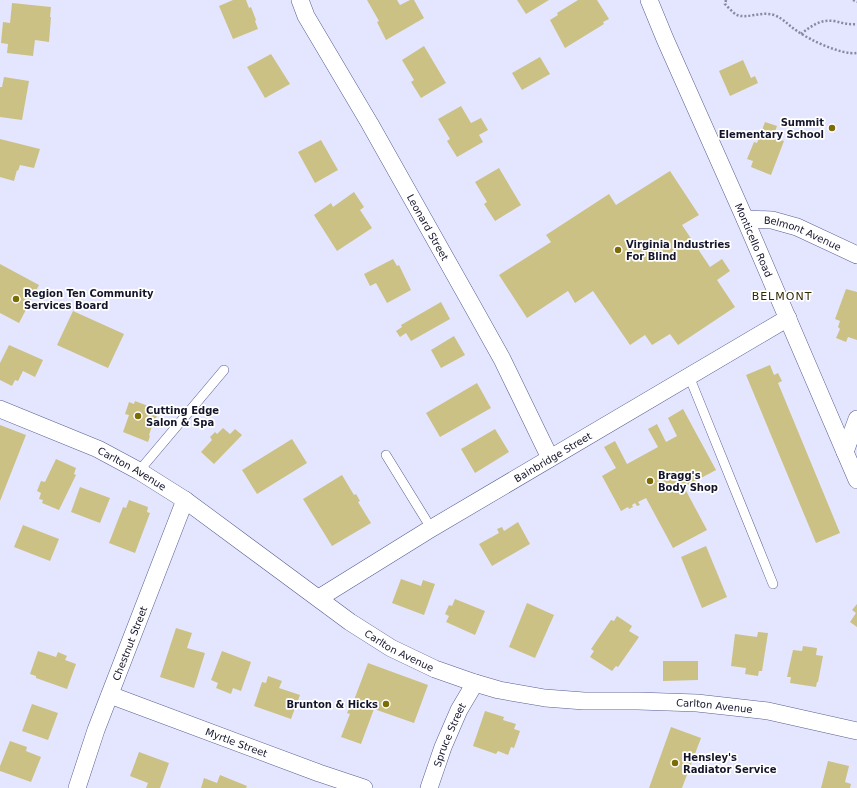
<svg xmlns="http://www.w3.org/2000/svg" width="857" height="788" font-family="'DejaVu Sans',sans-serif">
<rect width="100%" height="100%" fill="#e3e6fe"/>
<g fill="#ccc184">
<polygon points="233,0 246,0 249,8 251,7 256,20 255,21 258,29 233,39 219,6"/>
<polygon points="367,0 397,0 400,5 410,0 414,0 424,18 386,40 377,22 379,21"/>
<polygon points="517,0 549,0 526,14"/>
<polygon points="578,0 597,0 609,19 603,22 604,24 565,48 550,20 558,15 557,13"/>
<polygon points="12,3 51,7 50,17 51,17 49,42 35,40 33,56 7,53 8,44 1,43 3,22 10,23"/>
<polygon points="424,46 446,83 421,98 411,82 414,80 402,60"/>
<polygon points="271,54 290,84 265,98 247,67"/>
<polygon points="540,57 550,74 522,90 512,73"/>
<polygon points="743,60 751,78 755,76 758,83 730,96 719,71"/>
<polygon points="4,77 29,81 22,120 0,117 0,87 2,87"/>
<polygon points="461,106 471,123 481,118 488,130 479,135 483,142 457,157 447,141 450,139 438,119"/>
<polygon points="765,122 777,126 773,137 784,141 771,175 751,167 753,161 747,159 754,142 757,143"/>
<polygon points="0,139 40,149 34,168 20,165 18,171 17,170 14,181 0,177"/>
<polygon points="321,140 338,170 315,183 298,152"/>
<polygon points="499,168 521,205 495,221 484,204 487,202 475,182"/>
<polygon points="670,171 699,215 682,225 710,267 722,259 730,271 717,280 735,307 678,345 670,334 652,345 645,335 630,345 593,291 575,303 568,291 527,318 499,275 551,242 546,235 609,194 616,205"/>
<polygon points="354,192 364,207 360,210 372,228 337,251 314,215 331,203 333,207"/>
<polygon points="393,259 397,266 399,265 411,290 387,303 376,283 370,286 364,274"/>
<polygon points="0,264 39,285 19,323 0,313"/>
<polygon points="846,289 857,292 857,340 848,337 846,342 836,338 840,329 838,327 840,321 835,319"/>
<polygon points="441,302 450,319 411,341 406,333 400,337 396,331 402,327 401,325"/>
<polygon points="73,311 124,334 108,368 57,345"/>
<polygon points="454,336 465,355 441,368 431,350"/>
<polygon points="9,345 43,360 35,377 23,371 18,381 15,380 12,386 0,380 0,363"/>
<polygon points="770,365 774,375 778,373 782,381 778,383 840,533 816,543 746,375"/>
<polygon points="477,383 491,408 440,437 426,413"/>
<polygon points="135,401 159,410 155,421 157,422 155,428 152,426 149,435 150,436 148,442 123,432 129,415 125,414 129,402 134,404"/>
<polygon points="683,409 716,470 684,487 707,530 673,548 646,498 638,502 640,505 637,506 635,503 632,505 633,507 629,509 628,507 621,511 602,476 616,468 604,447 615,441 627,464 658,447 648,429 657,424 666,442 677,436 668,418"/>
<polygon points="0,425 26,435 0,501"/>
<polygon points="223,428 230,434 235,429 242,435 214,464 201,452 212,440 210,437 215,432 217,434"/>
<polygon points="495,429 509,452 475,473 461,449"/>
<polygon points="292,439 307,463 257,494 242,470"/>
<polygon points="56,459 76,468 74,474 76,475 59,510 42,503 43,500 39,499 41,493 37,491 41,481 45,482"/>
<polygon points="342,475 354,495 356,494 360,501 358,502 371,523 332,546 303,499"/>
<polygon points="80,487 110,498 100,523 71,512"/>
<polygon points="129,500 148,507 147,512 150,513 135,553 109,543 123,507 126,508"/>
<polygon points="518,522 530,544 492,566 479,544 499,533 497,529 502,527 504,531"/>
<polygon points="23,525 59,539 50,561 14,547"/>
<polygon points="706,546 727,597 702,608 681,557"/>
<polygon points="401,579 421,586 423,580 435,584 424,615 392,603"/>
<polygon points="455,599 485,611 475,635 446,622 449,616 445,614 449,605 452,606"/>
<polygon points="527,603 554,615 535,658 509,647"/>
<polygon points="857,604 857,627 850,622 856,613 852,610"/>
<polygon points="617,616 632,626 629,631 639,637 618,667 616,666 612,671 590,657 594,651 591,649 611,620 614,621"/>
<polygon points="176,628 192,633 187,648 205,653 194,688 160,677"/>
<polygon points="758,632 768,633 762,671 759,671 758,676 745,674 746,668 731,666 735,634 757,637"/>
<polygon points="803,646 817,648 816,655 823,656 818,682 817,682 816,687 790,683 791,677 787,677 793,650 802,651"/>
<polygon points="38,651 56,657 58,652 67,656 65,660 76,664 67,689 36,678 36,676 30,674"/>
<polygon points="222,651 251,662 241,691 233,688 231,694 216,688 218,683 211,680"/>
<polygon points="663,661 698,661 698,680 663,681"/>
<polygon points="368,663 428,685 414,723 374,709 361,744 341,737 350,714 347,713 353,699 354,700"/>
<polygon points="268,676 282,681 279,688 300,695 291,719 254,706 262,682 266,683"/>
<polygon points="32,704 58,713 48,740 22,731"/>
<polygon points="485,711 504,717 503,720 516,724 514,729 520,731 514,748 511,747 508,755 498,751 496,754 473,746"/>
<polygon points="671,727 701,738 682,788 649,788"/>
<polygon points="10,741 27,747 26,751 41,757 31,782 0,771 0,766"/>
<polygon points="139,752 169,763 160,788 146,788 148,783 130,776"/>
<polygon points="828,761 849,766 845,782 851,784 850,788 821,788"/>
<polygon points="220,775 247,786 246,788 201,788 204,778 217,783"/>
</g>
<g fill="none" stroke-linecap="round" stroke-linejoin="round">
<g stroke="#585d90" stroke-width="10">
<g id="lane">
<polyline points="689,376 773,584"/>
<polyline points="386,455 431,528"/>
<polyline points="139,471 224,370"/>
</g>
</g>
<g stroke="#585d90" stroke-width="18">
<g id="street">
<path id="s1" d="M300,0L306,16L370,124L473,307L502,359L550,458"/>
<path id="s2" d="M649,0L665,39L745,219L857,480"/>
<path id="s3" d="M745,219L772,220L797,227L857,255"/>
<path id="s4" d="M0,409L98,449L139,471L185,500L350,622L391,648L435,669L475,683L499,690L545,698L584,701H638L697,703L768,711L857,731"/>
<polyline points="845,452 857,419"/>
<path id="s5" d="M319,598L427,531L788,318"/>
<path id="s6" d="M110,695L319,773L364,788"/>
<path id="s7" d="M77,788L96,730L185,500"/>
<path id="s8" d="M429,788L443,747L459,710L475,683"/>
</g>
</g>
<g stroke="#8789a0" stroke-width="2.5" stroke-dasharray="2 2" stroke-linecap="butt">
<path d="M726,0L725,4C728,7 733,13 737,15C747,19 761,11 774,15C784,19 788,25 797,31C810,40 841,55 857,53"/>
<polyline points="853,0 857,2"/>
<path d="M801,34C811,26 821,19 834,21C843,23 849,25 857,24"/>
</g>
<use href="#lane" stroke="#fff" stroke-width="9"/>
<use href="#street" stroke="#fff" stroke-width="17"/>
</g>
<g fill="#7c6c06" stroke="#fff" stroke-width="1.5">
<circle cx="832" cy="128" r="4"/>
<circle cx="618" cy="250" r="4"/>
<circle cx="16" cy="299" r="4"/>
<circle cx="138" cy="416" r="4"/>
<circle cx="650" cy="481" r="4"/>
<circle cx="386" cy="704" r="4"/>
<circle cx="675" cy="763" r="4"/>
</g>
<g text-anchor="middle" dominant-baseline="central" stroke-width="3.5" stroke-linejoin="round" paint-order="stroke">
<g font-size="10" font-weight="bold" fill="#14152a" stroke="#fff" text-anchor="start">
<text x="824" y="122" text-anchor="end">Summit<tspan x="824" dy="12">Elementary School</tspan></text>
<text x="626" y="244">Virginia Industries<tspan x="626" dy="12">For Blind</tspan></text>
<text x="24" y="293">Region Ten Community<tspan x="24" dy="12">Services Board</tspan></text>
<text x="146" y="410">Cutting Edge<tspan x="146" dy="12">Salon &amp; Spa</tspan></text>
<text x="658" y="475">Bragg's<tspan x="658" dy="12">Body Shop</tspan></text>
<text x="378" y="704" text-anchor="end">Brunton &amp; Hicks</text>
<text x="683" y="757">Hensley's<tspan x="683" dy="12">Radiator Service</tspan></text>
</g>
<g font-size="10" fill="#14152a" stroke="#fff">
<text stroke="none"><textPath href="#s1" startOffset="261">Leonard Street</textPath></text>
<text stroke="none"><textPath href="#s3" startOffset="60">Belmont Avenue</textPath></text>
<text stroke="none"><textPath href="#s2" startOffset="262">Monticello Road</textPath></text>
<text stroke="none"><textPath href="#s5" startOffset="273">Bainbridge Street</textPath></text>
<text stroke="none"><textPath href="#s4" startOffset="145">Carlton Avenue</textPath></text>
<text stroke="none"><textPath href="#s7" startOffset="154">Chestnut Street</textPath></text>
<text stroke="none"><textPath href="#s4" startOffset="469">Carlton Avenue</textPath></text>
<text stroke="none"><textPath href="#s4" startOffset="793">Carlton Avenue</textPath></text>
<text stroke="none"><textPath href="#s8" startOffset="57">Spruce Street</textPath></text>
<text stroke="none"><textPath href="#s6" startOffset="135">Myrtle Street</textPath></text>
</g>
<g font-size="11" letter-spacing="1" fill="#312900" stroke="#fff">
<text x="782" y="296">BELMONT</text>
</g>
</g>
</svg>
